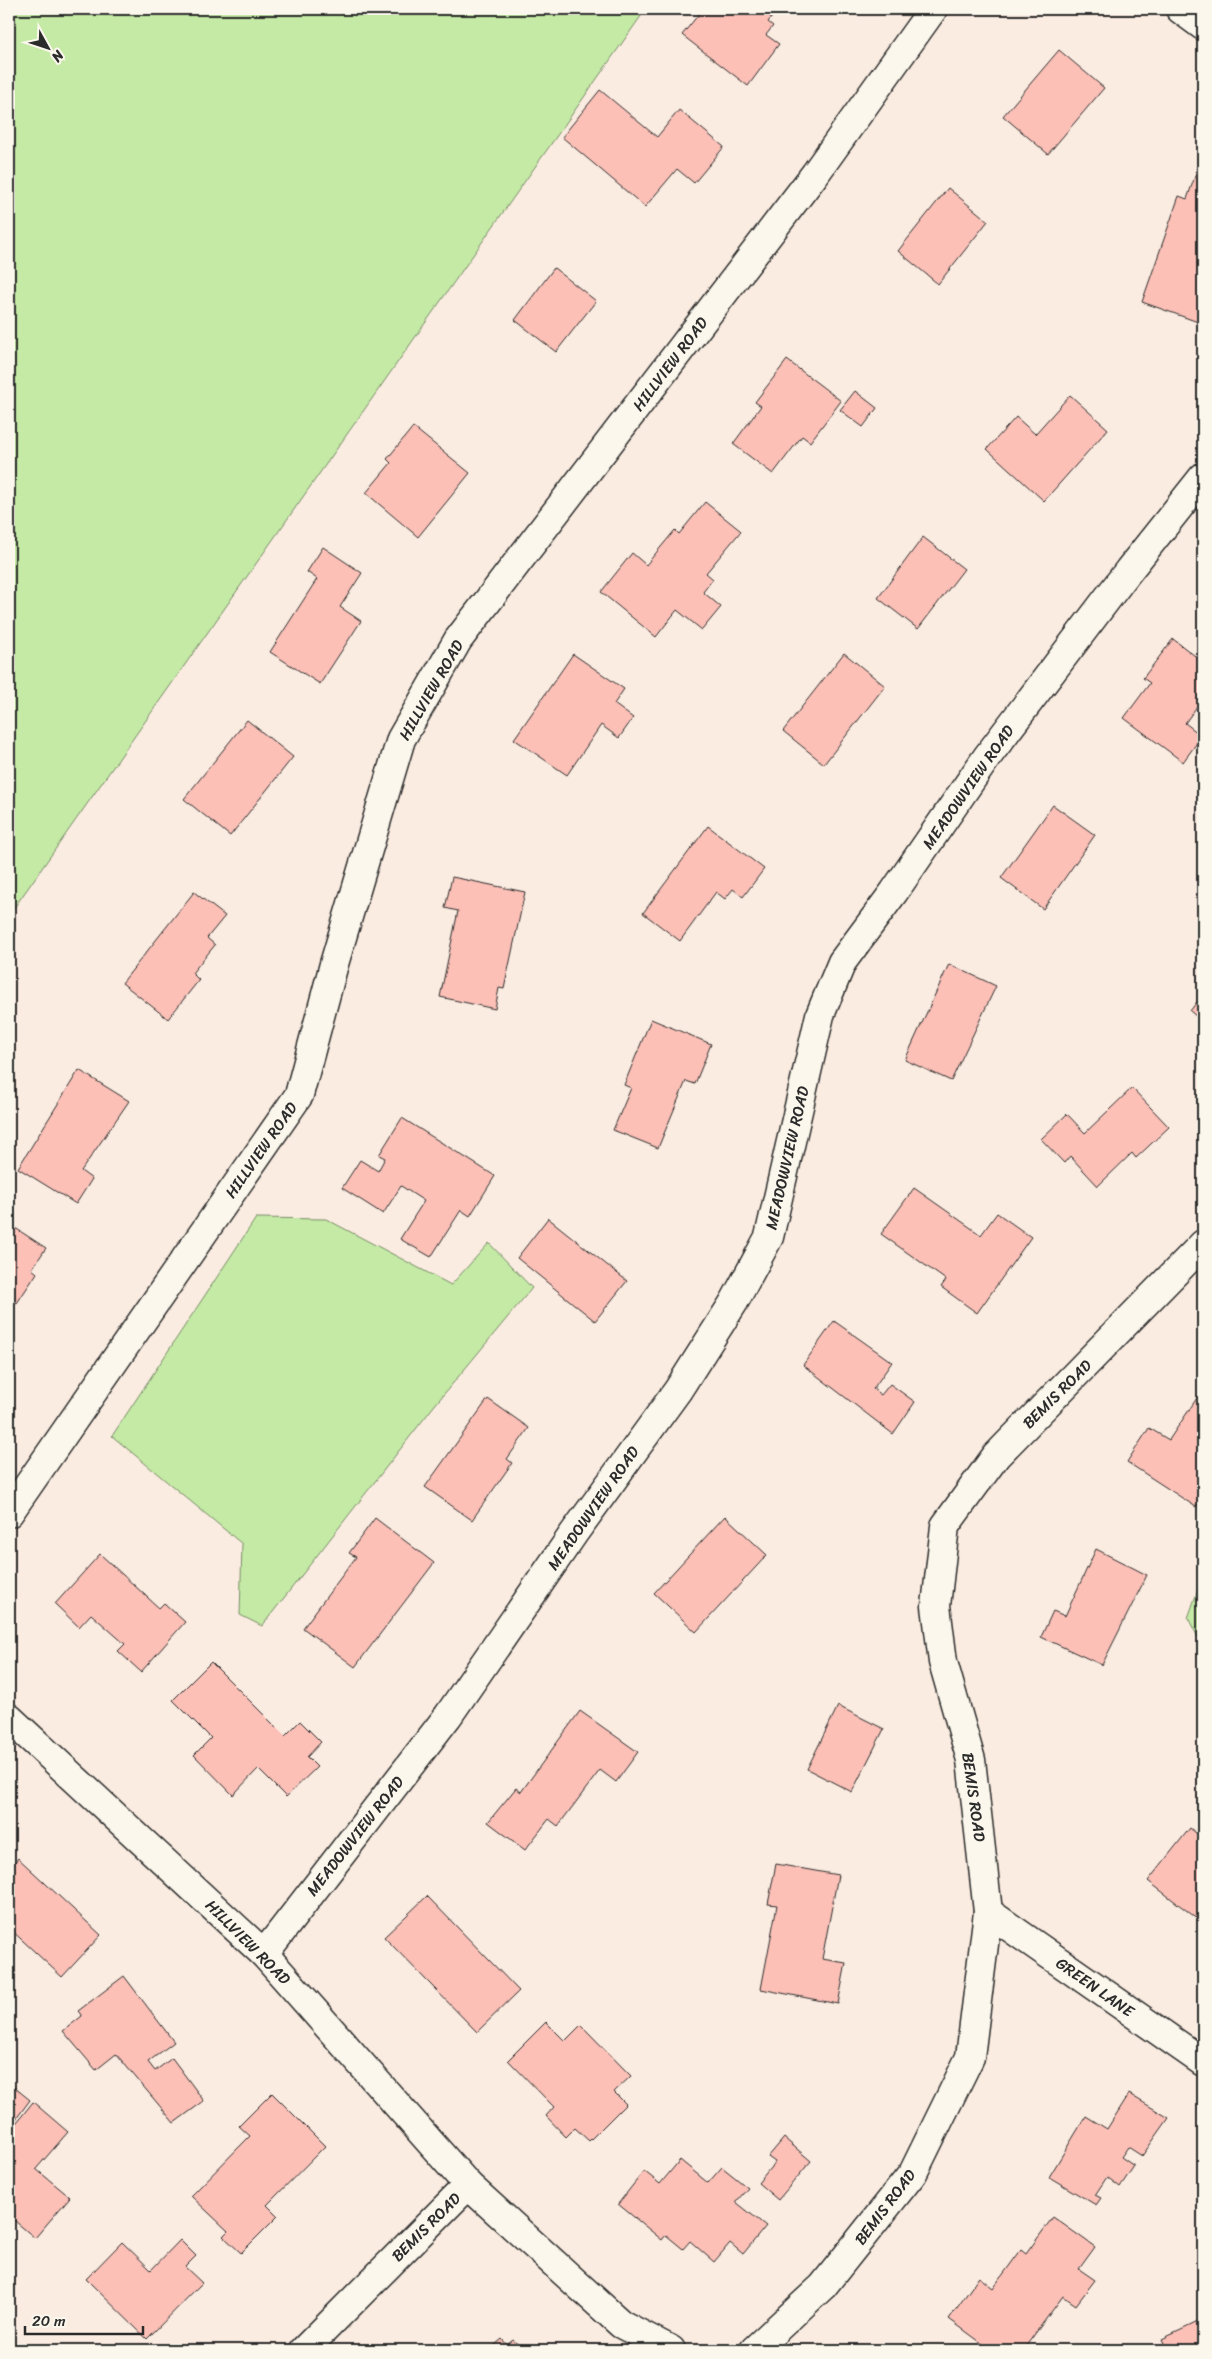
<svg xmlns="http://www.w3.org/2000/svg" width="1212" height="2359" font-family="Sriracha,sans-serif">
<rect width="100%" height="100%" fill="#fbece1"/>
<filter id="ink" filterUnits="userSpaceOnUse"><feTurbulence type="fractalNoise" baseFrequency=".02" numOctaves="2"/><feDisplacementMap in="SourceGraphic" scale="10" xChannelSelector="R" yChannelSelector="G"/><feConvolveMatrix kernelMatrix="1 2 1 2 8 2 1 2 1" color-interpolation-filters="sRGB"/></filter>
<g filter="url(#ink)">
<g fill="#c4eaa5" stroke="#788a68">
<polygon points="9,9 646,9 9,915"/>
<polygon points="256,1218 326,1219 451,1285 489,1243 532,1288 434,1406 262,1626 240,1615 242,1544 112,1436"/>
<polygon points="1203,1575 1203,1647 1188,1618"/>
</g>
<g fill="#fcc0b7" stroke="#2b2b2b">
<polygon points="703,9 778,9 768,22 773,26 766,35 779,44 748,86 682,35"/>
<polygon points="1059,50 1104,88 1048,154 1003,116"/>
<polygon points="600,90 657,137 679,110 724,147 694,183 677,169 645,207 562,137"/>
<polygon points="1202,156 1203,306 1198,322 1142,302 1179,196 1187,199"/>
<polygon points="948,188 988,221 938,284 898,251"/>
<polygon points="554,268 596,301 556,352 515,320"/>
<polygon points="787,360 841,401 810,442 802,436 773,474 733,444 761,406 755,402"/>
<polygon points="855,391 877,408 863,427 840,410"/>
<polygon points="1070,395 1108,429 1044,501 987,449 1016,417 1035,434"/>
<polygon points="413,427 470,473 418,537 366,493 391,463 387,459"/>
<polygon points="705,502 741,531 706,573 713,579 703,592 721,607 702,630 677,610 656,637 601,592 632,553 646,565 675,530 679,534"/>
<polygon points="923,537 964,569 918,629 878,598"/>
<polygon points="323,547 362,573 340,607 361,621 320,684 270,652 317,579 307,572"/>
<polygon points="1173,639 1203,662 1203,698 1185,723 1202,736 1183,762 1124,718 1150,683 1143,678"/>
<polygon points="844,653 885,686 824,764 783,731"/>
<polygon points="573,654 624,689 614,704 633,718 619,738 601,725 567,775 514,739"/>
<polygon points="247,720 293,757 230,836 184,799"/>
<polygon points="1053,805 1095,835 1043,909 1001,878"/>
<polygon points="708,826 764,869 743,897 733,889 725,899 716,892 680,941 643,913"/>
<polygon points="452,877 525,892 504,989 499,988 495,1009 440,997 458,911 445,908"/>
<polygon points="194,892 225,916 207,938 215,945 192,973 199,980 168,1019 122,983"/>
<polygon points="949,964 996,986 951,1081 905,1060"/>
<polygon points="1203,994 1203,1022 1190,1011"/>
<polygon points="651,1019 711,1044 695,1084 686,1081 658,1148 613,1130 631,1088 624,1085"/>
<polygon points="79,1070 129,1101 81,1171 92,1179 76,1204 18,1168"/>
<polygon points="1132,1088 1169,1127 1136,1158 1132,1153 1098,1186 1070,1156 1064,1163 1041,1139 1067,1114 1085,1133"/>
<polygon points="402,1118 495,1176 470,1216 461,1210 431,1257 400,1239 424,1201 401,1186 383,1214 342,1188 360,1160 378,1171 385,1158 379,1155"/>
<polygon points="914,1188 981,1235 997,1213 1031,1237 977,1313 941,1287 946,1280 881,1234"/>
<polygon points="548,1218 627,1281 595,1321 517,1258"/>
<polygon points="9,1224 46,1248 32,1269 37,1273 17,1303 12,1300 9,1305"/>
<polygon points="834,1321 892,1362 873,1389 881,1395 890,1384 915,1402 893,1434 803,1365"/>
<polygon points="1203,1389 1203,1496 1196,1507 1127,1462 1149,1428 1169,1440"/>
<polygon points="488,1399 529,1428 507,1459 512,1463 472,1520 425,1487"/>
<polygon points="725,1516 767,1555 696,1632 654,1593"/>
<polygon points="375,1518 434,1563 355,1667 303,1628 356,1557 349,1553"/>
<polygon points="1096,1549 1147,1575 1102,1665 1041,1637 1053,1611 1065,1616"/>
<polygon points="100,1554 159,1608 164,1603 185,1622 141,1672 118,1651 125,1644 91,1614 79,1627 55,1604"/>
<polygon points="211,1662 285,1736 300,1721 321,1742 307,1757 317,1767 286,1797 258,1769 233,1795 194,1755 211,1738 173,1700"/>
<polygon points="838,1706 884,1729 852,1792 807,1769"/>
<polygon points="580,1711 638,1752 616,1782 600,1770 558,1826 549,1819 525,1850 488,1822 516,1788 521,1792"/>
<polygon points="1190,1828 1203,1839 1203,1923 1148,1881"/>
<polygon points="18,1858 101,1935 62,1977 9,1928 9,1860 13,1864"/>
<polygon points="776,1864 838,1875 822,1959 846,1963 838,2004 761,1989 777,1905 768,1904"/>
<polygon points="427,1896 519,1991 477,2032 384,1937"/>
<polygon points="124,1976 174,2042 148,2062 155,2071 172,2058 204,2101 174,2123 116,2054 96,2070 63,2031 82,2016 78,2011"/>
<polygon points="546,2022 565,2041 581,2025 631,2076 614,2092 626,2104 589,2141 575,2128 566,2137 546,2116 554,2107 508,2060"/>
<polygon points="9,2083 30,2100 13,2123 9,2120"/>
<polygon points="272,2093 325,2146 267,2205 278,2216 241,2253 223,2236 228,2231 191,2196 250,2136 239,2126"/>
<polygon points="1129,2094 1169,2118 1142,2156 1128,2147 1121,2157 1134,2166 1120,2187 1107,2177 1095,2195 1101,2198 1096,2205 1049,2177 1086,2116 1107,2129"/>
<polygon points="33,2102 68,2132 36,2169 70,2197 35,2238 9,2216 9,2132"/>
<polygon points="784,2138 811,2161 778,2200 758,2183 775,2162 768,2157"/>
<polygon points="680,2160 708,2183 722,2167 748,2188 736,2202 766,2226 743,2254 730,2243 714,2262 690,2241 683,2249 666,2235 662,2240 618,2204 644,2171 660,2184"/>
<polygon points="1053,2217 1095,2247 1079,2269 1095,2280 1076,2305 1063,2296 1023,2350 991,2350 949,2319 979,2277 993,2288 1021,2250 1026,2254"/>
<polygon points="180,2240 196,2256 185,2267 202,2283 147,2339 86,2279 122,2242 151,2270"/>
<polygon points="1200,2321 1203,2328 1203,2350 1167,2350 1162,2339"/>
<polygon points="502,2339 507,2345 513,2340 524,2350 489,2350"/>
</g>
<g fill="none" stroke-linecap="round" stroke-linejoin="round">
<g stroke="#2b2b2b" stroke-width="31">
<g id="street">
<polyline points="1180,9 1203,26"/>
<polyline points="9,1513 299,1095 334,964 401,739 458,640 815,174 933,9"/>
<polyline points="9,1718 264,1954 468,2185"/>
<polyline points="988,1912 1203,2062"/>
<polyline points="264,1954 448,1716 574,1533 678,1390 734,1302 769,1237 820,1015 842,962 894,892 987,757 1129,570 1203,477"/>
</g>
</g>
<g stroke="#2b2b2b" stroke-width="31">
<g id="secondary">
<polyline points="304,2350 468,2185 621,2324 671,2350"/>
<polyline points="754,2350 823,2286 913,2173 970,2057 988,1912 971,1760 943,1662 936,1606 945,1526 996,1456 1203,1244"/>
</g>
</g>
<use href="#street" stroke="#fbf7ec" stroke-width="28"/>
<use href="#secondary" stroke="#fbf7ec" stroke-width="28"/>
</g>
</g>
<g text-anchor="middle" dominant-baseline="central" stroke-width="5" stroke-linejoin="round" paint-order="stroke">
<g font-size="16" fill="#2b2b2b" stroke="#fbf7ec">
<text transform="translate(670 364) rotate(-53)">HILLVIEW ROAD</text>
<text transform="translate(431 690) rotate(-60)">HILLVIEW ROAD</text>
<text transform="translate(968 787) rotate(-55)">MEADOWVIEW ROAD</text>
<text transform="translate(261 1150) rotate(-55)">HILLVIEW ROAD</text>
<text transform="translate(787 1158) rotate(-77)">MEADOWVIEW ROAD</text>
<text transform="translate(1057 1394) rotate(-45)">BEMIS ROAD</text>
<text transform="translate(593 1508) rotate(-55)">MEADOWVIEW ROAD</text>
<text transform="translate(974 1797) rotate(82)">BEMIS ROAD</text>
<text transform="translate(355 1836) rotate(-52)">MEADOWVIEW ROAD</text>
<text transform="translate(248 1942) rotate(45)">HILLVIEW ROAD</text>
<text transform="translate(1095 1987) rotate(35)">GREEN LANE</text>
<text transform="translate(885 2207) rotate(-53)">BEMIS ROAD</text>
<text transform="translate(426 2227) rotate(-45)">BEMIS ROAD</text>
</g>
</g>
<rect width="1212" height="2359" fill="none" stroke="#fbf7ec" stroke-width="30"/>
<rect x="15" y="15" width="1182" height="2329" fill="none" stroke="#2b2b2b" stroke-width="2" filter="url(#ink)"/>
<g transform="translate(48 48) rotate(130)" stroke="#fbf7ec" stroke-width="4" paint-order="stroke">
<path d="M0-4L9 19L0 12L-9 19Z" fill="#2b2b2b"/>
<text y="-8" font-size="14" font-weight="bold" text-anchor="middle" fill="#2b2b2b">N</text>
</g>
<path d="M25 2326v8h118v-8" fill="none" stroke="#2b2b2b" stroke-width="2.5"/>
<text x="32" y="2326" font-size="15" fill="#2b2b2b" stroke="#fbf7ec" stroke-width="4" paint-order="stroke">20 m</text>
</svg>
